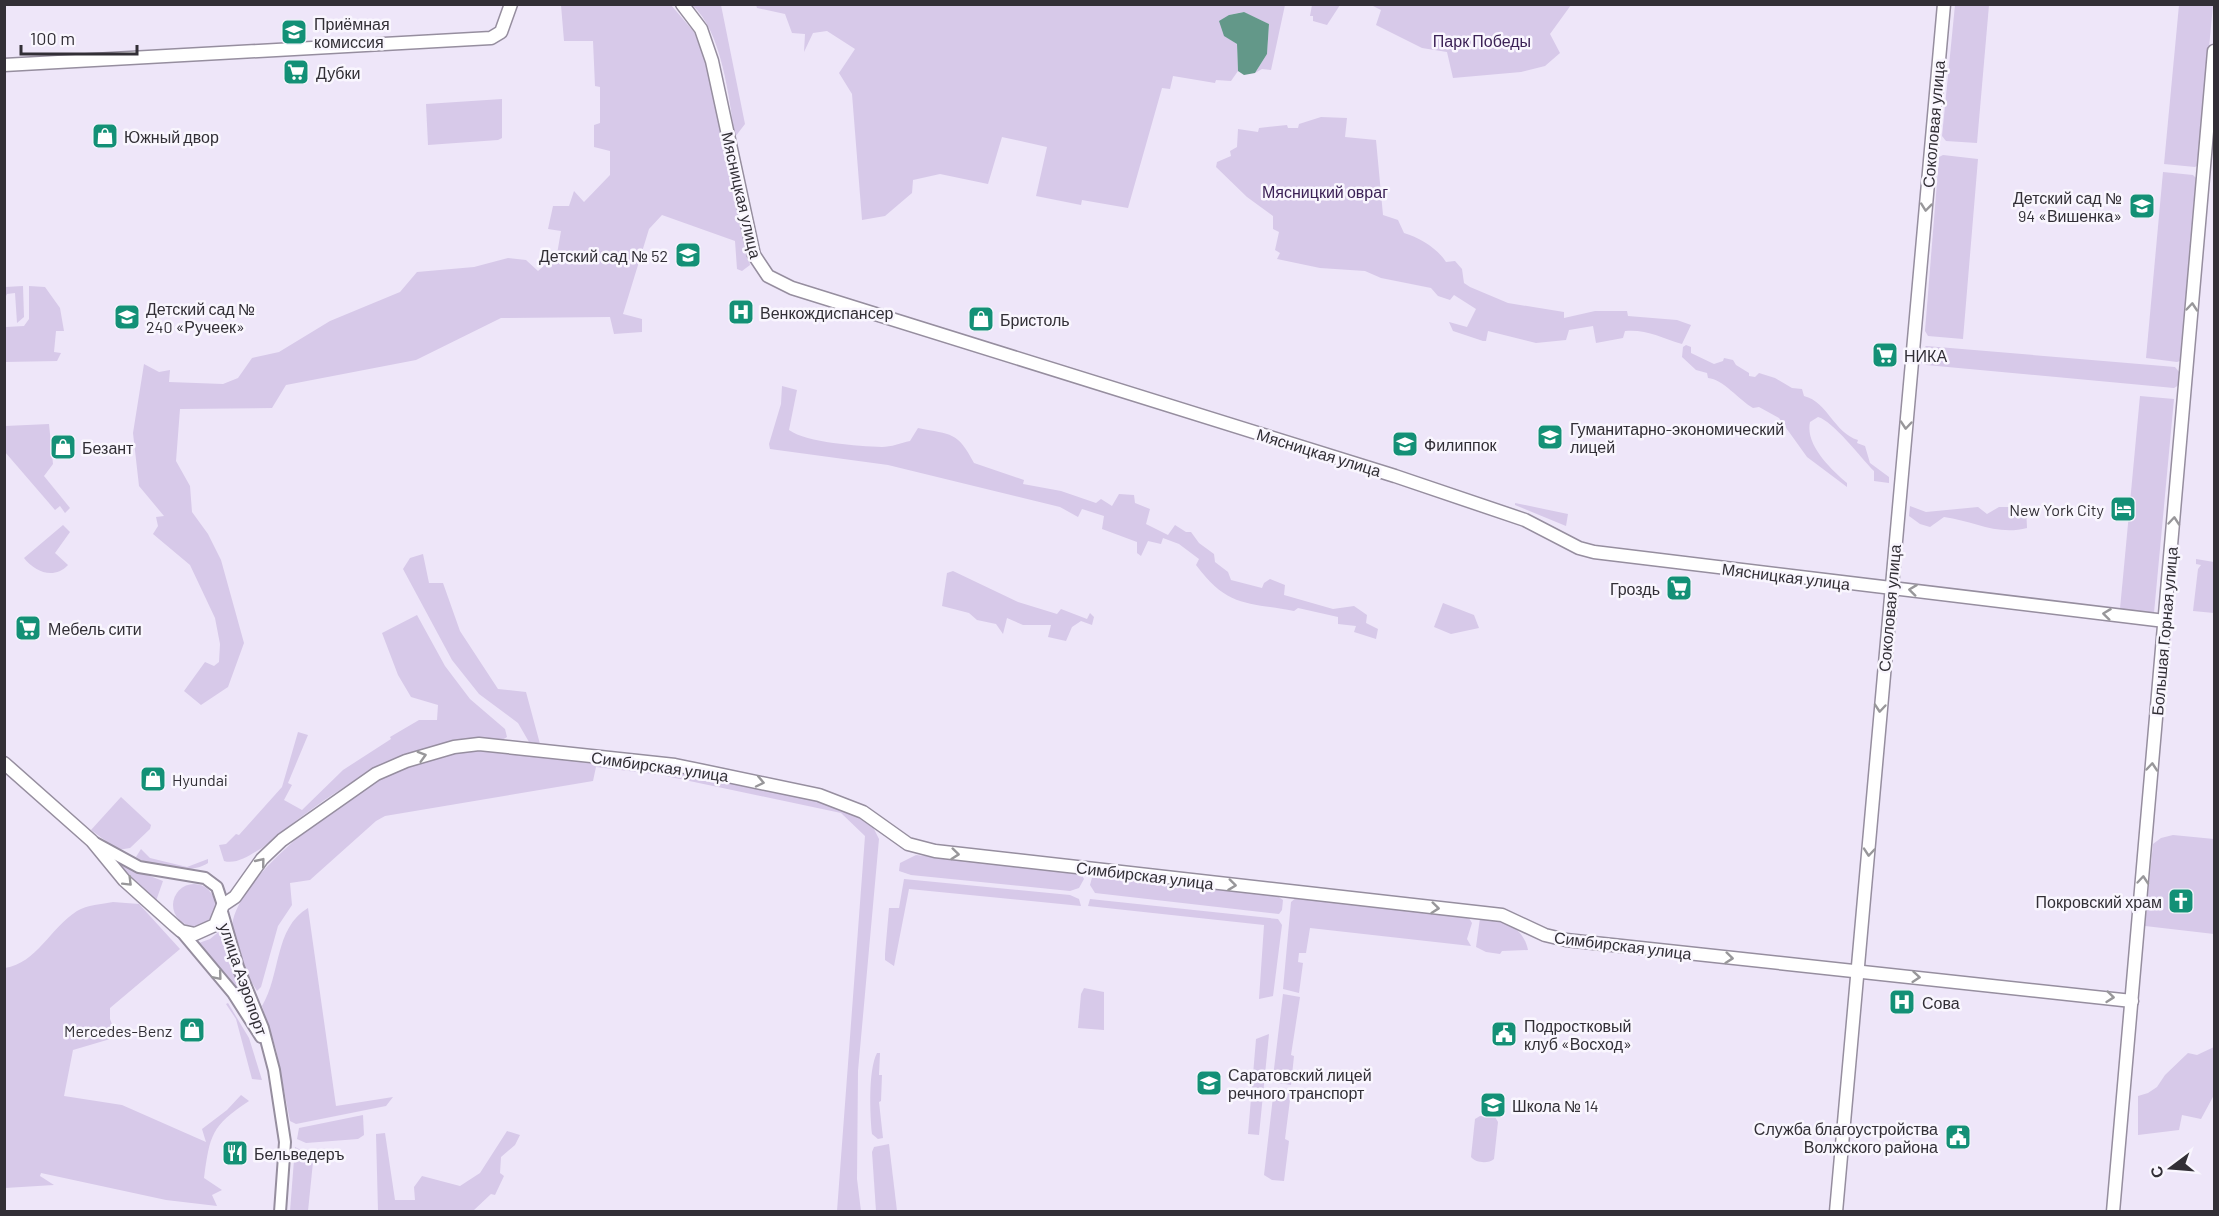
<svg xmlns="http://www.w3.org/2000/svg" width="2219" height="1216" font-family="Barlow,sans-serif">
<rect width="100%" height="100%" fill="#eee6f9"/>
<g fill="#d7c9e9">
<polygon points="561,5 671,5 694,32 706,63 750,265 742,271 737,269 735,241 662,215 649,229 623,314 642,319 642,332 614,334 610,317 501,318 416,360 286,385 272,408 180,409 176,461 190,486 192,512 208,534 221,560 244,643 228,687 201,705 184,691 205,662 214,666 219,662 220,644 215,618 190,565 153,534 158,526 156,517 164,516 139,486 133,433 144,364 159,372 170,370 169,382 223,384 238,378 252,358 279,352 330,321 400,292 417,272 474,267 508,258 526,260 538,271 557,254 561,231 548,229 553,206 569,206 574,191 584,202 610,175 610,151 594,147 594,125 600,123 600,87 595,86 593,41 564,41"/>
<path d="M692,5H721L745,124L735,137C729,98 722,31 692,5Z"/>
<polygon points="756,5 1285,5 1271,70 1262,69 1255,73 1267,54 1269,24 1243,12 1229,15 1225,36 1237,44 1238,71 1231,81 1216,80 1215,83 1173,76 1170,89 1162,88 1128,208 1082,200 1081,205 1036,196 1047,147 1002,137 988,184 940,174 913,180 912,193 885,216 862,220 852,94 839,73 855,49 827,31 813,33 804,52 805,34 792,33 785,14 757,8"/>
<polygon points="1312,5 1312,4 1340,5 1327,25 1313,21 1313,16 1310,16"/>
<polygon points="1371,5 1571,5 1550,34 1560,53 1545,66 1521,72 1453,78 1447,52 1422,48 1376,25 1381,10"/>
<polygon points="1955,5 1989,5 1977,143 1946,141 1942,136"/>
<polygon points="2179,5 2213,5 2198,165 2195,167 2164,164"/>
<polygon points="502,99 502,138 498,140 428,145 426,104"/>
<path d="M1321,117L1347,118L1345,137L1376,140L1383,215L1398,220L1404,233C1420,238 1437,248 1446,262L1455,261L1462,269L1464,283L1470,287L1508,303L1564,312V318L1595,311H1627L1628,316L1677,320L1691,325L1682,344C1662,338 1646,329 1625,331L1623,338L1596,343L1593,326L1569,330L1566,340L1536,343L1488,331L1486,341H1483L1453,331L1449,322L1467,327L1476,309L1454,295L1450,300L1438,296L1431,288L1381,278L1365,271L1320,268L1277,259L1280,253L1275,250L1279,232L1273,229V216L1247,197L1216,167L1217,162L1231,156L1230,151L1237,147L1238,129L1258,132L1259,128L1287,125L1288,128H1298L1299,124Z"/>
<polygon points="1943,155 1978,159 1963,339 1928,336 1925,331 1939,157"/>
<polygon points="2163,172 2193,175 2196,178 2180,361 2177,362 2146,358"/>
<polygon points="23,286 24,317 17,323 15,293 7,294 5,298 5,287"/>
<polygon points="29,286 45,287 60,308 64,331 56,331 54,352 61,353 57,361 5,362 6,327 24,326 29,319"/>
<path d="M1686,345L1691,347V353L1714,364L1723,361L1724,358L1733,360L1736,365L1749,373V376L1755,377L1759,373L1775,378L1792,388L1802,389L1804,396C1828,402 1834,433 1858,440L1857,443L1865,446L1870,463L1889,477V483L1874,481V471C1860,457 1833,421 1818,417L1810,422C1805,445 1831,469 1847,483V487L1807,457L1779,418L1759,407L1753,408C1739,400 1723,379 1708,378L1707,373L1696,370L1682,357L1683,347Z"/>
<polygon points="1926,346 2175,367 2180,373 2179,385 2174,388 1926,365 1921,363 1917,354"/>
<path d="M782,386L797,390L789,430C807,443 858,446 882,447C891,447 901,443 910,441L918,428C952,435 957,431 974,463L1024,480L1023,484L1061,491L1096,503L1101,499L1112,506L1119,494L1134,495L1135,503L1150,509L1146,524L1168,535L1175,525L1186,532H1191L1199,543L1214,554L1215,562L1228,572L1231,580L1262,588L1264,583L1270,579L1285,585L1284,595L1333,609L1354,606L1367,615L1366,623L1378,629L1376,639L1354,632L1356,626L1338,624V617L1298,608L1294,611C1247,602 1228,608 1196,565L1199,559L1179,544L1163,538L1161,544L1148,541L1141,556L1137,553V542L1102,529L1104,516L1082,509L1078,517L1060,507L888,465L770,449L769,444L781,404Z"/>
<polygon points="2140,396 2174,399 2154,613 2120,609"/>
<polygon points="49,424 53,464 44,476 70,508 65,513 60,506 55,510 5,452 5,426"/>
<polygon points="1515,503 1568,514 1566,526 1515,505"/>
<path d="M1910,506L1926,512L1978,507L1987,514L1999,507H2026L2027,528C1997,536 1974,521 1944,517L1930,527L1920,524L1909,516Z"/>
<path d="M63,525L70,532L55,553L68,565C54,580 35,572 24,558Z"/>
<polygon points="423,554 429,583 443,583 460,631 498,689 526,692 540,744 529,742 518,723 479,694 452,660 403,569 410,558"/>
<polygon points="2196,559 2214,562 2214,613 2193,611 2198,569 2201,565 2196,564"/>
<polygon points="953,571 1018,602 1057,614 1061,609 1087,619 1090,613 1094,617 1092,625 1081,621 1072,627 1066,641 1048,637 1051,625 1023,625 1007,618 1003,634 996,624 977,620 969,613 942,606 947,573"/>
<polygon points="1443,603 1474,615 1479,628 1451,634 1434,627"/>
<path d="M417,615L445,666L470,699L505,729L507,737L502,740C410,734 330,792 262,848C251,854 237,865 224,861L219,845L226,844L236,834L239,835L282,787L298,732L308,735L288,783L292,785L284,800L302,810L343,770L391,739L390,737L419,720H437L438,705L411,697L398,675L382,633Z"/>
<path d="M478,750L675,771L818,800L844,808L871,823L879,839L858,1071L857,1179L861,1211H837L865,836L841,813L661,775L596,767L593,781L385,816L376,821L310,880L290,883L292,905L278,926L261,987L257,991C246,973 227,942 233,920C246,867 358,785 407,767C430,759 454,753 478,750Z"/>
<polygon points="121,797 151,825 150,829 130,848 118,850 91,830"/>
<polygon points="2173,835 2214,839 2214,934 2145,926 2153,844 2161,838"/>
<path d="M141,849L150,858L187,867L208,859V863C191,875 151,868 136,857Z"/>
<polygon points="916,855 1081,873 1084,879 1079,888 1070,891 911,875 899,871 900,863"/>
<polygon points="121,865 163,881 156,901 120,867"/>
<polygon points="1093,874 1276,895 1283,900 1282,910 1279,914 1095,893 1090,885"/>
<polygon points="904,879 1070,895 1079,899 1081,906 909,889 894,966 885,960 885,954 889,908 899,908"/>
<circle cx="194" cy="905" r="21"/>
<polygon points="1297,897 1469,918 1472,923 1467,939 1471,946 1310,928 1306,953 1299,953 1298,962 1303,963 1299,993 1283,989 1291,902"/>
<polygon points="1090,899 1278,919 1282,925 1273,996 1259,999 1264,925 1088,906"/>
<path d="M113,902L139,904L180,949L110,1008V1019L117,1037L73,1050L64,1096L122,1105L206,1142L202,1129L227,1110L241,1095L249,1101C211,1126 210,1135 204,1178L222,1190L212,1195L217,1206L166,1200L41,1173L40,1176L54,1185L5,1188V968C37,963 50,928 77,911C87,905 102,904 113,902Z"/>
<path d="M308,908L336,1106L393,1097L386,1106L296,1124L290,1121L276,1049L262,1006C281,975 274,928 308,908Z"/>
<path d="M1480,918C1502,921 1523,925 1528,950L1502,951L1500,954L1486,952L1476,947Z"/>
<polygon points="221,930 241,993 199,943 210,939"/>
<polygon points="1084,988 1104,992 1104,1030 1078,1028 1081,994"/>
<polygon points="1283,994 1300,997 1291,1055 1294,1056 1291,1085 1279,1083 1273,1077"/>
<polygon points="228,1003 249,1038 262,1080 252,1079 236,1019 226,1004"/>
<polygon points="1269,1034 1259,1135 1248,1134 1256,1039"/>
<polygon points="2214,1047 2214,1095 2201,1119 2182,1115 2179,1130 2138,1135 2138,1096 2148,1093 2157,1087 2165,1075 2188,1053 2197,1055"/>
<path d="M877,1053H880L879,1075H882L881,1101L879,1102L883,1138L878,1139L872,1134C870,1115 868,1070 877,1053Z"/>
<polygon points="1274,1088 1291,1092 1285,1139 1289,1141 1284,1181 1272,1180 1264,1175"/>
<polygon points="363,1115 364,1135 358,1139 306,1143 297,1139 299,1128"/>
<path d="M1480,1116L1495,1117L1498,1122L1494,1159C1488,1164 1476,1163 1471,1157L1475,1119Z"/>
<polygon points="507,1131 520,1135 515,1145 501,1157 500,1173 504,1176 495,1195 491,1194 473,1211 378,1211 376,1134 385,1133 395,1200 415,1200 414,1187 422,1176 460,1186 480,1173"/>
<polygon points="889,1144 897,1211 876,1211 872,1152 874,1147"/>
<polygon points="295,1147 305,1152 313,1162 308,1211 290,1211"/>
</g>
<polygon fill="#639889" points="1244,12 1269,24 1267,54 1255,73 1244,75 1238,71 1237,44 1224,36 1219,21 1229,15"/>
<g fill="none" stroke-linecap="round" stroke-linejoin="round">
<g stroke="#968e9f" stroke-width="14">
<g id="secondary">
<polyline points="95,843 139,867 205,878 217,887 223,905"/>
<polyline points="222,912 238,967 263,1028 274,1070 285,1142 280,1212"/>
<polyline points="181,931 233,993 261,1037"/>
</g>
</g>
<g stroke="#968e9f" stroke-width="15">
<g id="primary">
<polyline points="682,4 701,29 712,61 754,255 768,276 792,288 1395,476 1525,520 1579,548 1594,552 2165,621"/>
<polyline points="4,65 491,38 501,32 511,4"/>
<polyline points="4,763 92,841 124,880 174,925 181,931 195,934 215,925 223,905 235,897 262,859 282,840 376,774 406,761 454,747 479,744 675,765 819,795 863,812 908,844 935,851 1502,915 1545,935 1566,940 2132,1001"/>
<polyline points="1836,1212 1944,4"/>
<polyline points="2113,1212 2214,51"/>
</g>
</g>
<use href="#secondary" stroke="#fff" stroke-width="10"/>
<use href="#primary" stroke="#fff" stroke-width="12"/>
</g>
<defs><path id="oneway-chevron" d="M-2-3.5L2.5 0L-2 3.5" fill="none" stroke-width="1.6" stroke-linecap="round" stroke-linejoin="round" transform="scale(1.5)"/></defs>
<g stroke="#98979a">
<use href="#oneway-chevron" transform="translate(1926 207) rotate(96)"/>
<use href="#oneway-chevron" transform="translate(2192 307) rotate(-85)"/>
<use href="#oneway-chevron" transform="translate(1906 425) rotate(95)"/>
<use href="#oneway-chevron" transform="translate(2174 521) rotate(-85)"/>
<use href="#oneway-chevron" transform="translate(1913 590) rotate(-173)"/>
<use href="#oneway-chevron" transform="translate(2107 614) rotate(-173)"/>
<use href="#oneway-chevron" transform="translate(1880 708) rotate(95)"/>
<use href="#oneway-chevron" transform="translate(422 756) rotate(-16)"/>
<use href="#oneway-chevron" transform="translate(2152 767) rotate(-85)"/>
<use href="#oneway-chevron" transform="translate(760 782) rotate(12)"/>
<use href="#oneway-chevron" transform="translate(1869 852) rotate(95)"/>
<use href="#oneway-chevron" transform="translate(955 854) rotate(6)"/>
<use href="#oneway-chevron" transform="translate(261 862) rotate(-51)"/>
<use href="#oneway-chevron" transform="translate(2143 880) rotate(-85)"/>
<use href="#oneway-chevron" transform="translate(128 882) rotate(45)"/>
<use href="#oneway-chevron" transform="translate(1232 885) rotate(7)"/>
<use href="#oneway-chevron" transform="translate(1435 908) rotate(6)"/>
<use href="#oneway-chevron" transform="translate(1729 958) rotate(6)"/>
<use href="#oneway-chevron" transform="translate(218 976) rotate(50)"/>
<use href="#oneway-chevron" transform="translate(1916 977) rotate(5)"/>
<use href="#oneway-chevron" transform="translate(2110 997) rotate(6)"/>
</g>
<defs>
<g id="university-square" transform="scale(1.35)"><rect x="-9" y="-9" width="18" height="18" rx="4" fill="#139076" stroke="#f9f6fe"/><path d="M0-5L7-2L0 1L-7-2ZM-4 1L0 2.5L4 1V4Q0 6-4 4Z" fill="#fff"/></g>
<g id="supermarket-square" transform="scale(1.35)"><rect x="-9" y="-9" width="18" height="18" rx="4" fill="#139076" stroke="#f9f6fe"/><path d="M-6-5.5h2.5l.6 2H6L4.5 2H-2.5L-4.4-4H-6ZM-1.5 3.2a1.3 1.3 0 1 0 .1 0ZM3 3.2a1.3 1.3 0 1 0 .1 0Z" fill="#fff"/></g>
<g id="shop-square" transform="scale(1.35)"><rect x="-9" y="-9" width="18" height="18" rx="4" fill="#139076" stroke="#f9f6fe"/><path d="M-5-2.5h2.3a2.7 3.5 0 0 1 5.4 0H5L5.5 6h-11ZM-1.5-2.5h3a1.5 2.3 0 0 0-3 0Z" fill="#fff"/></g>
<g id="school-square" transform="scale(1.35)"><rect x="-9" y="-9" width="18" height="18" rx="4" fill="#139076" stroke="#f9f6fe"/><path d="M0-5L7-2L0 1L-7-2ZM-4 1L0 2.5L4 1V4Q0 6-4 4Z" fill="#fff"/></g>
<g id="hospital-square" transform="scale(1.35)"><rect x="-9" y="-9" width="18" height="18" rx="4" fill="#139076" stroke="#f9f6fe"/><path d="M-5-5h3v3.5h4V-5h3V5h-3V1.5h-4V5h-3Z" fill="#fff"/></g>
<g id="hotel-square" transform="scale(1.35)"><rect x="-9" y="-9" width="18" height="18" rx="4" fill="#139076" stroke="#f9f6fe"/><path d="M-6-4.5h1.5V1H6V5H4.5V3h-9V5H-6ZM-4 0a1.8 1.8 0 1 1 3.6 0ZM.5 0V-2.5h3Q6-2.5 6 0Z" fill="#fff"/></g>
<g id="church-square" transform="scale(1.35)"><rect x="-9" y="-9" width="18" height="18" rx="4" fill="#139076" stroke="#f9f6fe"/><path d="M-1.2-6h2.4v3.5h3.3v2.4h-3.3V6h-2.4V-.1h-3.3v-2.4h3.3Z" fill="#fff"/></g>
<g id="civic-square" transform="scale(1.35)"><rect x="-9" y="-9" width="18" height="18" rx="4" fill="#139076" stroke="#f9f6fe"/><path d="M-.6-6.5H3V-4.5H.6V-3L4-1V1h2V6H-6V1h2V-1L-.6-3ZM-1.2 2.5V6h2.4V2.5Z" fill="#fff"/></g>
<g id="restaurant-square" transform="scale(1.35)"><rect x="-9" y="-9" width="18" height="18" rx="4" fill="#139076" stroke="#f9f6fe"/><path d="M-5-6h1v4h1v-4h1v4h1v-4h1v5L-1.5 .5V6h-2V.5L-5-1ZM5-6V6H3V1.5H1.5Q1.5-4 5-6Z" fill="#fff"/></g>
</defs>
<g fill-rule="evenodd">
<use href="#university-square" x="294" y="32"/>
<use href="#supermarket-square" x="296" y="72"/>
<use href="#shop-square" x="105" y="136"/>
<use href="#school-square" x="2142" y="206"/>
<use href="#school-square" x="688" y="255"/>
<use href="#hospital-square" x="741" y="312"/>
<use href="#school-square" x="127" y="317"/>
<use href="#shop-square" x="981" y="319"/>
<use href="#supermarket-square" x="1885" y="355"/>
<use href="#school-square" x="1550" y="437"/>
<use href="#school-square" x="1405" y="444"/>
<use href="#shop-square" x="63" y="447"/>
<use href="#hotel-square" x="2123" y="509"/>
<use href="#supermarket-square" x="1679" y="588"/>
<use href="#supermarket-square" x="28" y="628"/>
<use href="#shop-square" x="153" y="779"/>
<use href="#church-square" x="2181" y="901"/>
<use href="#hospital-square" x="1902" y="1002"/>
<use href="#shop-square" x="192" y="1030"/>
<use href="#civic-square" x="1504" y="1034"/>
<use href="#university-square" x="1209" y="1083"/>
<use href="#school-square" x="1493" y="1105"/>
<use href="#civic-square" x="1958" y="1137"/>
<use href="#restaurant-square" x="235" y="1153"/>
</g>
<g text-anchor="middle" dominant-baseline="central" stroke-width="5" stroke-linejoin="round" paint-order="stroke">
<g font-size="16" fill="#322f36" stroke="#f9f6fe" text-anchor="start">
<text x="314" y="23">Приёмная<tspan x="314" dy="18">комиссия</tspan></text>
<text x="316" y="72">Дубки</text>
<text x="124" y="136">Южный двор</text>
<text x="2122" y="197" text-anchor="end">Детский сад №<tspan x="2122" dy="18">94 «Вишенка»</tspan></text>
<text x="668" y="255" text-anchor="end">Детский сад № 52</text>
<text x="146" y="308">Детский сад №<tspan x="146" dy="18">240 «Ручеек»</tspan></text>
<text x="760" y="312">Венкождиспансер</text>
<text x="1000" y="319">Бристоль</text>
<text x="1904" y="355">НИКА</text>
<text x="1570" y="428">Гуманитарно-экономический<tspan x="1570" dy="18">лицей</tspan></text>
<text x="1424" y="444">Филиппок</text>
<text x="82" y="447">Безант</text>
<text x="2104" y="509" text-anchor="end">New York City</text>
<text x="1660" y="588" text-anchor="end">Гроздь</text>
<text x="48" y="628">Мебель сити</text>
<text x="172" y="779">Hyundai</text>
<text x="2162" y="901" text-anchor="end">Покровский храм</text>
<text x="1922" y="1002">Сова</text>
<text x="1524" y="1025">Подростковый<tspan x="1524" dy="18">клуб «Восход»</tspan></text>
<text x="172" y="1030" text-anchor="end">Mercedes-Benz</text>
<text x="1228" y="1074">Саратовский лицей<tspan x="1228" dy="18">речного транспорт</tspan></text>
<text x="1512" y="1105">Школа № 14</text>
<text x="1938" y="1128" text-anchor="end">Служба благоустройства<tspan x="1938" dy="18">Волжского района</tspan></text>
<text x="254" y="1153">Бельведеръ</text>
</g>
<g font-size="16" fill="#3c2256" stroke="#f9f6fe">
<text x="1482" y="40">Парк Победы</text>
<text x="1325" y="191">Мясницкий овраг</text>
</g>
<g font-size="16" fill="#322f36" stroke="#f9f6fe">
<text transform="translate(1933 124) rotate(-85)">Соколовая улица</text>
<text transform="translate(742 195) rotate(77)">Мясницкая улица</text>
<text transform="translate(1319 452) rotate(17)">Мясницкая улица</text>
<text transform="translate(1786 576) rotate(7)">Мясницкая улица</text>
<text transform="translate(1889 608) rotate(-85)">Соколовая улица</text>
<text transform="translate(2164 631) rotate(-85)">Большая Горная улица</text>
<text transform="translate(660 766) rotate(8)">Симбирская улица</text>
<text transform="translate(1145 875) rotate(7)">Симбирская улица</text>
<text transform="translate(1623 945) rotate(7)">Симбирская улица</text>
<text transform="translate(244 979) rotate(71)">улица Аэропорт</text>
</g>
</g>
<rect width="2219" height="1216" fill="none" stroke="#322f36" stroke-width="12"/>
<g transform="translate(2171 1168) rotate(254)" stroke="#f9f6fe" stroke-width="4.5" paint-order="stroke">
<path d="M0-4.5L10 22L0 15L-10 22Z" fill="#322f36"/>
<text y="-9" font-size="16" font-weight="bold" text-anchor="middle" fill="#322f36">С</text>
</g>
<path d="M21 45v9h116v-9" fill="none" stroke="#322f36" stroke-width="3"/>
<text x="30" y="45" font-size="18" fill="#322f36" stroke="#f9f6fe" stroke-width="4.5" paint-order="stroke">100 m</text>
</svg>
